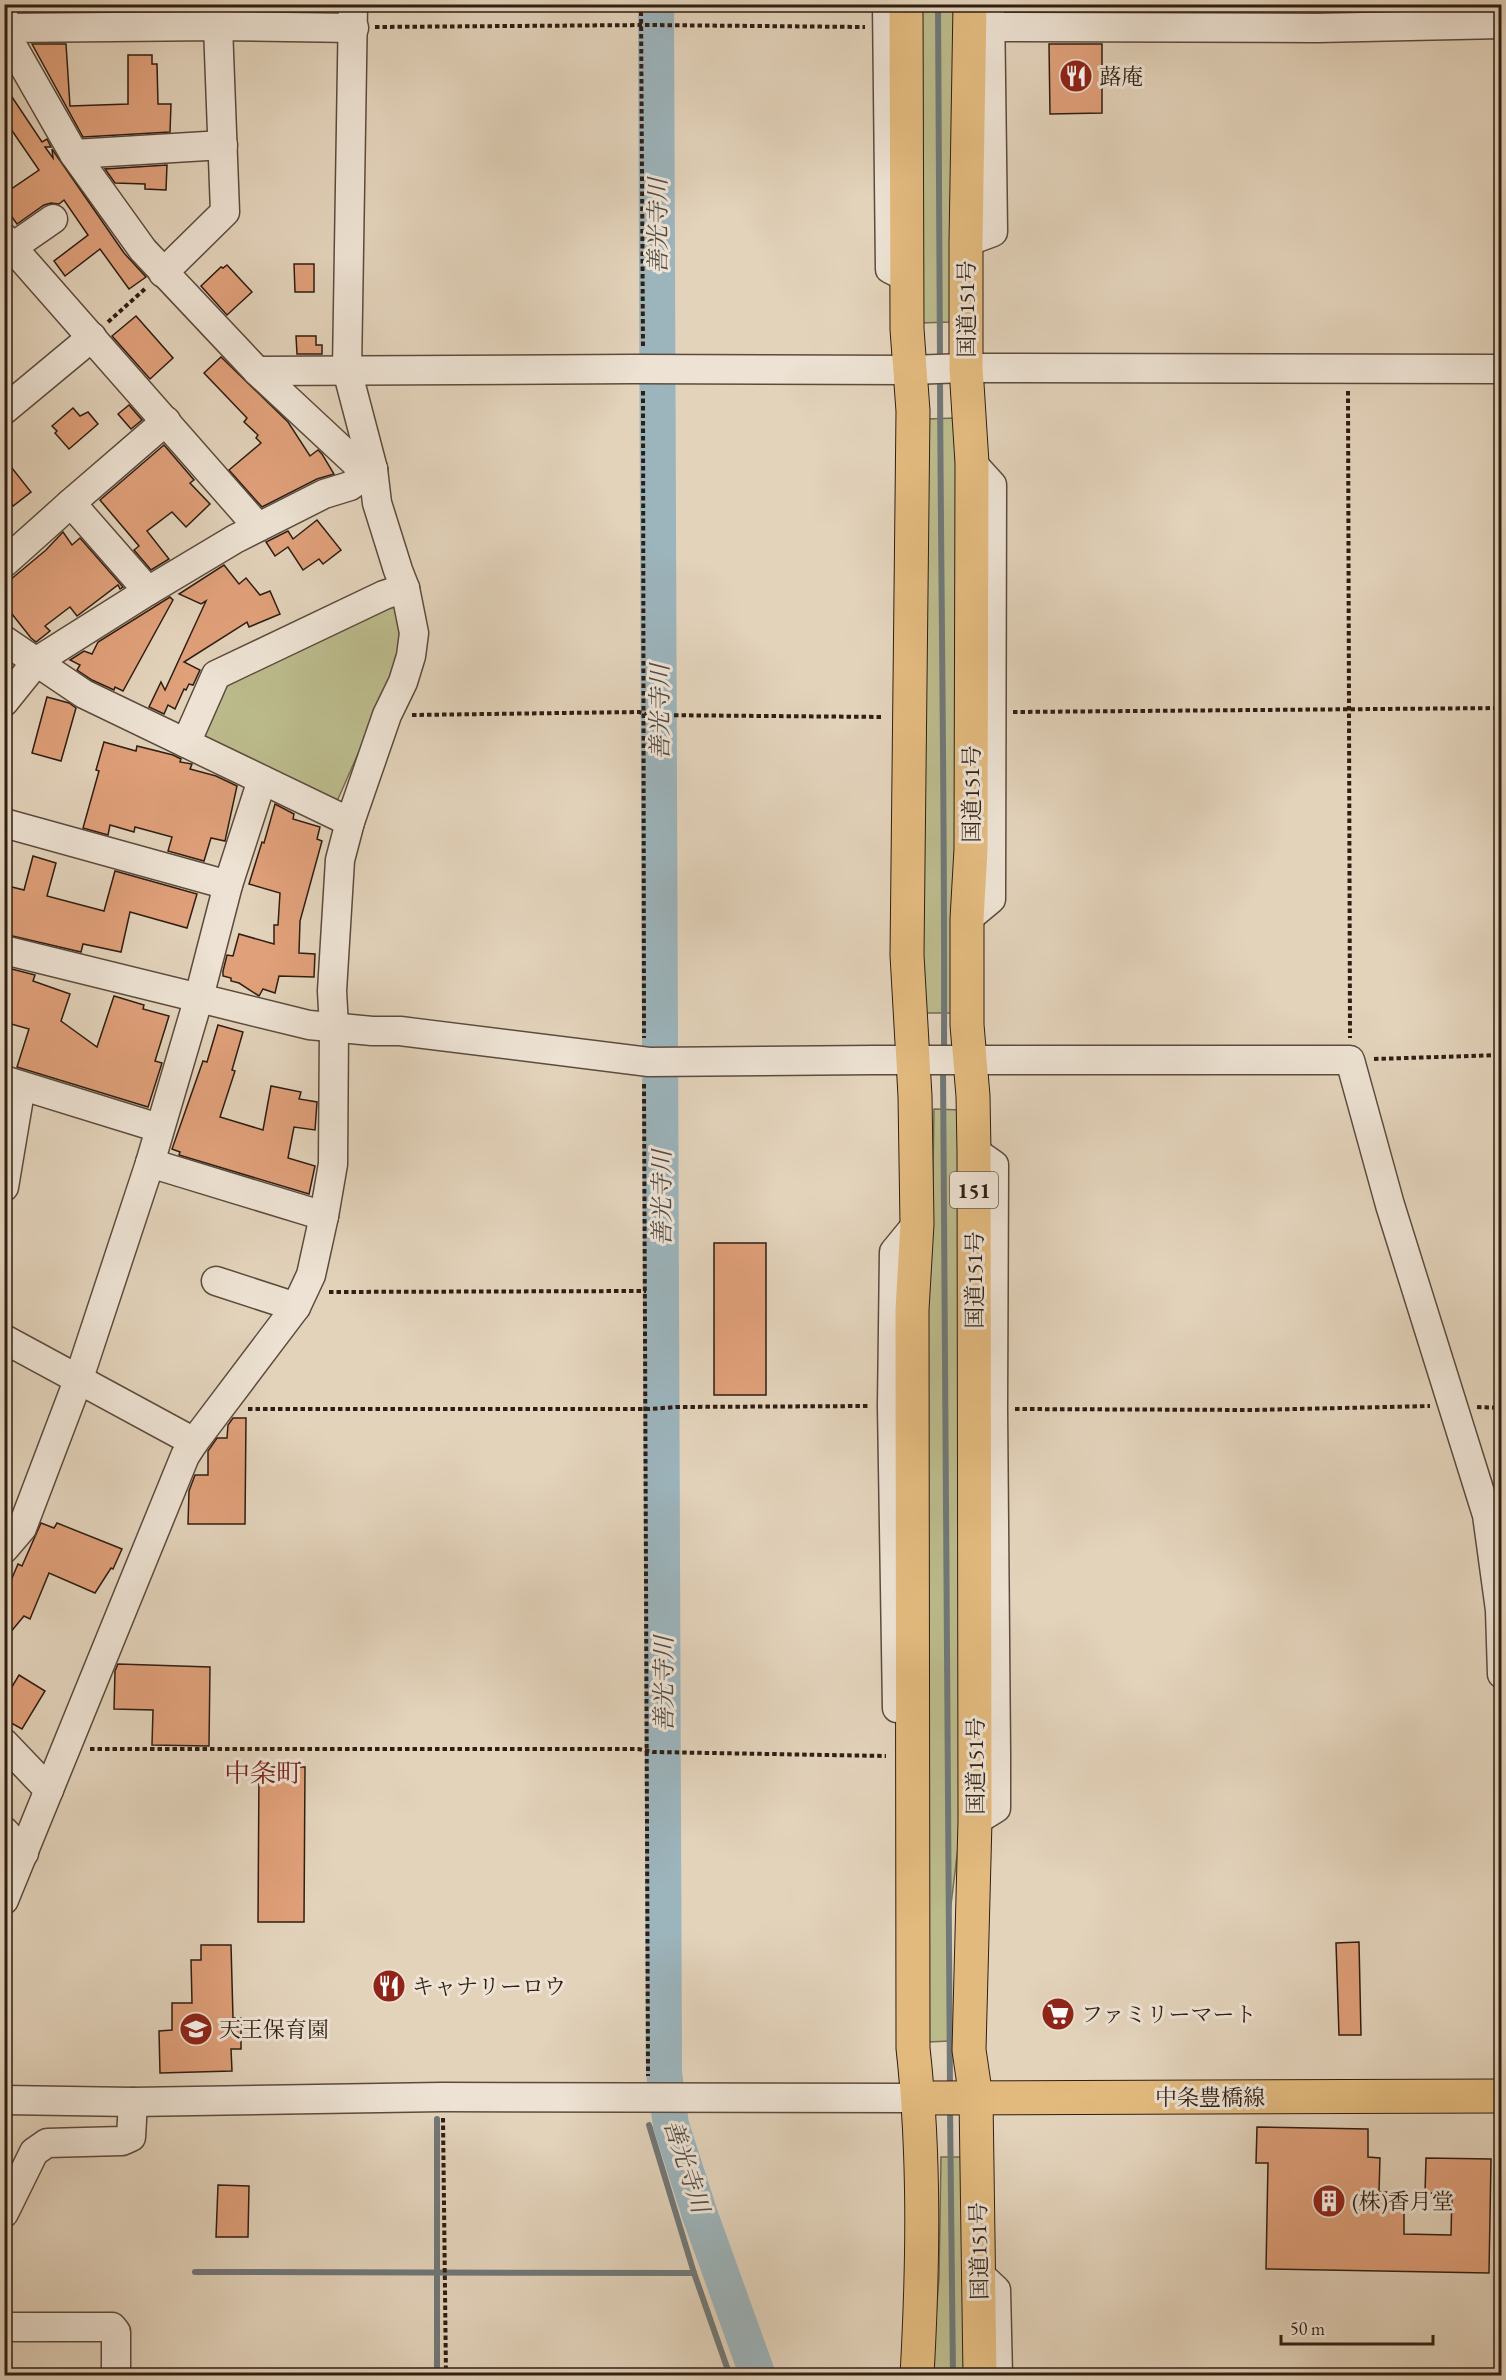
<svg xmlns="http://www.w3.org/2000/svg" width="1506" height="2380" font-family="'EB Garamond','Noto Serif JP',serif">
<rect width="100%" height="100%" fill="#e3d3bb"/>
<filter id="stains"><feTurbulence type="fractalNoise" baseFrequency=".00333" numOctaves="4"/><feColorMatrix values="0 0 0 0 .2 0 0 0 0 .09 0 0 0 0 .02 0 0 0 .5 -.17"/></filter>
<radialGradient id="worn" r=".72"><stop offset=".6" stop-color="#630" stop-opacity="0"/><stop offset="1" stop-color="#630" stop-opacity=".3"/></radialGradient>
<g fill="#bbba8b" stroke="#756c4f" stroke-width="1.5">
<polygon points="919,5 957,5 957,102 950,204 951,322 920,323"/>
<polygon points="955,418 961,802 951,1013 923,1013 920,631 928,543 927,419"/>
<polygon points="387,602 397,608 400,645 392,677 338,799 331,801 201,742 218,686"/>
<polygon points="934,1109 961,1110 964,1799 948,1929 950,2041 927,2042 922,1352 932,1236"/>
<polygon points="941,2157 966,2157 966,2375 931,2376 939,2278"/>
</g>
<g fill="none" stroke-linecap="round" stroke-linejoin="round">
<g stroke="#707878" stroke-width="6">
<polyline points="938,4 940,361"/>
<path d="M940,377C941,603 945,828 944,1054"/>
<polyline points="943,1067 950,2089"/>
<polyline points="950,2108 953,2376"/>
<polyline points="437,2119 437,2376"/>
<polyline points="649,2125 694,2273 730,2376"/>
<polyline points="195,2272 694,2273"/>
</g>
<polyline stroke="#9cb4bc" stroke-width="36" points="656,4 664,2073 671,2125 700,2215 758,2376"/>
</g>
<g fill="#e0a07a" stroke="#2f1e13" stroke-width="1.5">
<polygon points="14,4 68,4 68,11 19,11"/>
<polygon points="32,44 66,44 70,106 128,104 128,55 152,55 152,64 157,64 158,104 171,104 170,132 83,137"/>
<polygon points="1049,44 1102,44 1102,113 1050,114"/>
<polygon points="4,85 42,142 47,139 51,147 45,147 53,158 52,149 124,253 146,277 129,289 100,249 65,276 54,261 88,235 64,200 59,204 51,203 44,205 17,224 4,206 4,194 39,170 4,119"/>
<polygon points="167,165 166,190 145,189 145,184 115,183 105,169"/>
<polygon points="294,264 314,264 314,292 295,292"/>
<polygon points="227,265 252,292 227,315 201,286 221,267 223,268"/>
<polygon points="136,316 173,358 150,379 112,336"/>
<polygon points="296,336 316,336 316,345 322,345 322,354 297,354"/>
<polygon points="221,357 288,422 310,456 318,450 322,454 334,474 317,479 262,507 229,470 261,443 256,438 258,435 244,422 247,418 204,373"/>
<polygon points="129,405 142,420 131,429 118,414"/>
<polygon points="73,408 80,416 88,412 98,424 69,449 55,433 57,431 52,426"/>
<polygon points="164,445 194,480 190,483 210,504 186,527 172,512 147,531 169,559 151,570 134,550 139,546 100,500"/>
<polygon points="4,458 31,492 13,506 12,504 4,509"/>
<polygon points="317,520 341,550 323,564 319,559 303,570 288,547 275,556 266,542 288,531 293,539"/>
<polygon points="63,532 72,545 80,538 123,587 120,589 118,585 77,616 70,607 45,626 50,631 36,642 31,638 4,604 4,585 46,550"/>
<polygon points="224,565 239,584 246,578 260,595 270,591 280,614 249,627 247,622 184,662 200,670 193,685 189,684 186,690 184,689 175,709 168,705 164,714 149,707 161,682 165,690 206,601 201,604 179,594"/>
<polygon points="170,597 173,600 123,691 115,687 114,690 92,680 77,670 80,665 70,660 84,651 92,654 98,642"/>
<polygon points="47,697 69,703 76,708 61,761 32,753"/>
<polygon points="104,742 136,751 137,746 173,755 181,759 180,762 192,764 190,769 216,776 237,786 225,841 211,838 204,861 168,851 172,837 135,827 134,832 110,825 108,835 83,828 99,771 96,770"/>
<polygon points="275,804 294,814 293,819 320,827 317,839 322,841 300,921 299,953 315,954 314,977 279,976 275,993 263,989 259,996 239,983 231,981 231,978 223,976 223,971 227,955 233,956 239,934 274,944 274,925 278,925 280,893 249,884 262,842 264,843"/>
<polygon points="33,856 56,863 47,896 104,911 115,871 197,894 187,928 130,912 121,952 83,944 81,952 4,934 4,885 24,890"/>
<polygon points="4,967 35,975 33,981 70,994 61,1021 97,1047 114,996 144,1005 143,1009 169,1016 155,1061 162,1063 148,1107 17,1067 29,1029 4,1022"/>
<polygon points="218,1025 243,1032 232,1070 235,1071 220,1117 263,1130 271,1086 301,1092 299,1099 317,1102 315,1130 294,1127 288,1158 315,1166 309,1194 179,1155 180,1152 172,1149 203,1061 207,1062"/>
<rect x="714" y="1243" width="52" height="152"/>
<polygon points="233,1418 246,1418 245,1524 188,1524 189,1491 195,1475 208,1475 208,1451 217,1438 227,1438 228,1425"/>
<polygon points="41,1523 54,1528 57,1523 122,1549 113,1569 111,1568 95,1593 49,1573 30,1619 24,1616 4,1640 4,1597 18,1564 22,1566"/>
<polygon points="118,1664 210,1667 209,1746 152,1745 153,1710 114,1709 115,1671"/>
<polygon points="19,1675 45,1691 22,1729 4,1719 4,1700"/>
<polygon points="259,1767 305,1767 304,1922 258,1922"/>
<polygon points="1359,1942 1361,2035 1339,2035 1336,1943"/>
<polygon points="201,1945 231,1945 233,2018 241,2018 241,2049 231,2049 232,2071 160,2073 159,2031 172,2030 172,2003 192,2003 191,1960 201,1960"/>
<polygon points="1257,2127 1368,2129 1368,2157 1380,2158 1379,2192 1391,2192 1391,2209 1404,2209 1404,2234 1451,2235 1452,2193 1425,2193 1426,2158 1491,2159 1489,2273 1266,2269 1268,2163 1256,2163"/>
<polygon points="218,2185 249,2186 248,2237 216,2237"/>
</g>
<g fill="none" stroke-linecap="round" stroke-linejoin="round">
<g stroke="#5c4b3d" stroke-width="31">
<g id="minor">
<polyline points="887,4 890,269 908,278"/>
<polyline points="4,18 13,47 74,154 143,250 257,371 359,466 373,469"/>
<polyline points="990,27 1317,28 1502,24"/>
<polyline points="6,28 218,26 354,28"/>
<polyline points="74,154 223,145"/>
<polyline points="4,238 258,527"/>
<polyline points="966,242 993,232 990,4"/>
<polyline points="4,253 53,219"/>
<polyline points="163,273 225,212 218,26"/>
<polyline points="257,371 634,369 909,370 966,368 1502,369"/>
<polyline points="4,410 92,337"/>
<polyline points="71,503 148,591"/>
<polyline points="4,563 71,503 166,421"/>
<polyline points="4,640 84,694 350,822"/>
<polyline points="4,702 37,661 148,591 235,539 324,494 350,486 373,469"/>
<polyline points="186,743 216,675 384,595 405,588"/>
<polyline points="4,823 228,885"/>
<polyline points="967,919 991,899 992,485 972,463"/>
<polyline points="4,950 309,1025 372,1031 400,1031 649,1062 874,1060 1350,1060 1390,1205 1487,1515 1500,1610 1502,1674"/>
<polyline points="4,1080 159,1128"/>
<polyline points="974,1151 994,1165 993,1408 996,1753 996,1808 975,1821"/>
<polyline points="150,1163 324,1216"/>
<polyline points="4,1187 21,1086"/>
<polyline points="216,1281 296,1307"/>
<polyline points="4,1339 194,1442"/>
<polyline points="4,1549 22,1528 79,1378 150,1163 199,997 228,885 262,780"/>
<polyline points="897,1708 892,1406 894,1252 917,1224"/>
<polyline points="4,1743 49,1790"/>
<polyline points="4,1831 24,1853"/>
<polyline points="4,1900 185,1456 194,1442 296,1307 311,1275 324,1216 333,1164 334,1027 332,991 340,860 350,822 387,715 403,682 411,656 414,633 405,588 398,570 377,503 373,469 347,370 353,4"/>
<polyline points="4,2100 133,2102 442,2097 919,2098"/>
<polyline points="4,2213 34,2152 47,2143 122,2141 131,2137 133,2102"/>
<polyline points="979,2274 996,2290 998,2376"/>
<polyline points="4,2327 112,2327 116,2332 116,2376"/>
</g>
</g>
<g stroke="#2f1e13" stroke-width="35">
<polyline id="major" points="919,2098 1502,2096"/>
</g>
<g stroke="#2f1e13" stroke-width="35">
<g id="highway">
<path d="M906,4L907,329L913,411L907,955L915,1096L917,1224L912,1310L913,2048C925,2157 923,2266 917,2376"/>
<polyline points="970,4 966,242 966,368 972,463 971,849 967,919 967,1025 973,1096 974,1151 975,1821 969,2050 976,2098 980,2376"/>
</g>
</g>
<g stroke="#2f1e13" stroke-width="4" stroke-dasharray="4.5 3" stroke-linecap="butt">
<polyline points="641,4 643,348"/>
<polyline points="375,27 648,25 865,27"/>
<polyline points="108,322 147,287"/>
<polyline points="643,391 644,1038"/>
<polyline points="1348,391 1350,1038"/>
<polyline points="1013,712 1502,708"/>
<polyline points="412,715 639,712 649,715 884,717"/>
<polyline points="1374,1059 1502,1055"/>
<polyline points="644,1084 648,2076"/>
<polyline points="329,1292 646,1291"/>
<polyline points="1477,1407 1502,1408"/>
<polyline points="248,1409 649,1409 677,1407 870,1406"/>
<polyline points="1015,1409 1253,1410 1430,1406"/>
<polyline points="90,1749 638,1749 653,1752 886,1756"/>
<polyline points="443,2118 446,2376"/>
</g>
<use href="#minor" stroke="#ede2d3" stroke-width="28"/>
<use href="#major" stroke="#e2ba7e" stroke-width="33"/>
<use href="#highway" stroke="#e2ba7e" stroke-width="33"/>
</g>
<defs>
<g id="restaurant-disc" transform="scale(1.725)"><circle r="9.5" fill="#8f2418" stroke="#ede2d3"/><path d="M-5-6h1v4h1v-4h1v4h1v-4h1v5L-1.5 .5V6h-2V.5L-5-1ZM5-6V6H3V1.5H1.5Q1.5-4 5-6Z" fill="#fff"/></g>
<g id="supermarket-disc" transform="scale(1.725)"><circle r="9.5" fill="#8f2418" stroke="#ede2d3"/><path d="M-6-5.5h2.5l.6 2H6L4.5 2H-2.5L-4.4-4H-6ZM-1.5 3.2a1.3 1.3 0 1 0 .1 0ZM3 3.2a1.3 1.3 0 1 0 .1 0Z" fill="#fff"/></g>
<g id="school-disc" transform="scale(1.725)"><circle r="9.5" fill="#8f2418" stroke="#ede2d3"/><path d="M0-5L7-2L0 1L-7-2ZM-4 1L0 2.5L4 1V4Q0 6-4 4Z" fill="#fff"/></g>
<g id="building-disc" transform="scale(1.725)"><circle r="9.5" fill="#8f2418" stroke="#ede2d3"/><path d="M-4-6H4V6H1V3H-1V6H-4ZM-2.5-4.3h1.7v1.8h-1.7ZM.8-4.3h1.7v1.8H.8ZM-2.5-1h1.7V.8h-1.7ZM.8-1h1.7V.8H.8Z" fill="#fff"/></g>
</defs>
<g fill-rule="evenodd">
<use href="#restaurant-disc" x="1076" y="76"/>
<use href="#restaurant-disc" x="389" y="1986"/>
<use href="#supermarket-disc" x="1058" y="2014"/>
<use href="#school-disc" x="196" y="2029"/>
<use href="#building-disc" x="1329" y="2201"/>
</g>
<g text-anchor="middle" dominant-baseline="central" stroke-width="6" stroke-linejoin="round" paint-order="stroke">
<rect fill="#ede2d3" stroke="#68594d" stroke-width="1.5" x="950" y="1172" width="48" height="36" rx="4.5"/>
<g font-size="21" font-weight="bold" fill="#2f1e13">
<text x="974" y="1190">151</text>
</g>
<g font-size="22" fill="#2f1e13" stroke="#ede2d3" text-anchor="start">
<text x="1099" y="76">蕗庵</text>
<text x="412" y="1986">キャナリーロウ</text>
<text x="1081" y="2014">ファミリーマート</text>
<text x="219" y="2029">天王保育園</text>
<text x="1352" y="2201">(株)香月堂</text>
</g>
<g font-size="22" fill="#2f1e13" stroke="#ede2d3">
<text transform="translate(966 309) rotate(-90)">国道151号</text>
<text transform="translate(971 794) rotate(-90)">国道151号</text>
<text transform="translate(974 1280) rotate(-90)">国道151号</text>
<text transform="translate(975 1766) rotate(-90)">国道151号</text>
<text x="1210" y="2097">中条豊橋線</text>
<text transform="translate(979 2251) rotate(-91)">国道151号</text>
</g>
<g font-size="24" font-style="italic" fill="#504b46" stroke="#ede2d3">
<text transform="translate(657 226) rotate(-90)">善光寺川</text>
<text transform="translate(659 712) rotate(-90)">善光寺川</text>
<text transform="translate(661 1198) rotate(-90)">善光寺川</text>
<text transform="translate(663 1684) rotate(-90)">善光寺川</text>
<text transform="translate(687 2166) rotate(72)">善光寺川</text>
</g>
<g font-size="26" fill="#7a1f14" stroke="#ede2d3">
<text x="263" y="1773">中条町</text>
</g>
</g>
<rect width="1506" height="2380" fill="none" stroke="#e3d3bb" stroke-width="24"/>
<rect x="6" y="6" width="1494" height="2368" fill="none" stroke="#2f1e13" stroke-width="3"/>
<rect x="12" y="12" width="1482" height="2356" fill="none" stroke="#2f1e13" stroke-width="1.5"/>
<path d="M1281 2335v9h152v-9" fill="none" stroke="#2f1e13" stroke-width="3"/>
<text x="1290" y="2335" font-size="18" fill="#2f1e13" stroke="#ede2d3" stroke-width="4.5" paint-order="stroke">50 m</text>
<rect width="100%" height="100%" filter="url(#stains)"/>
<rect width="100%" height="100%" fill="url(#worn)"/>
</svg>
